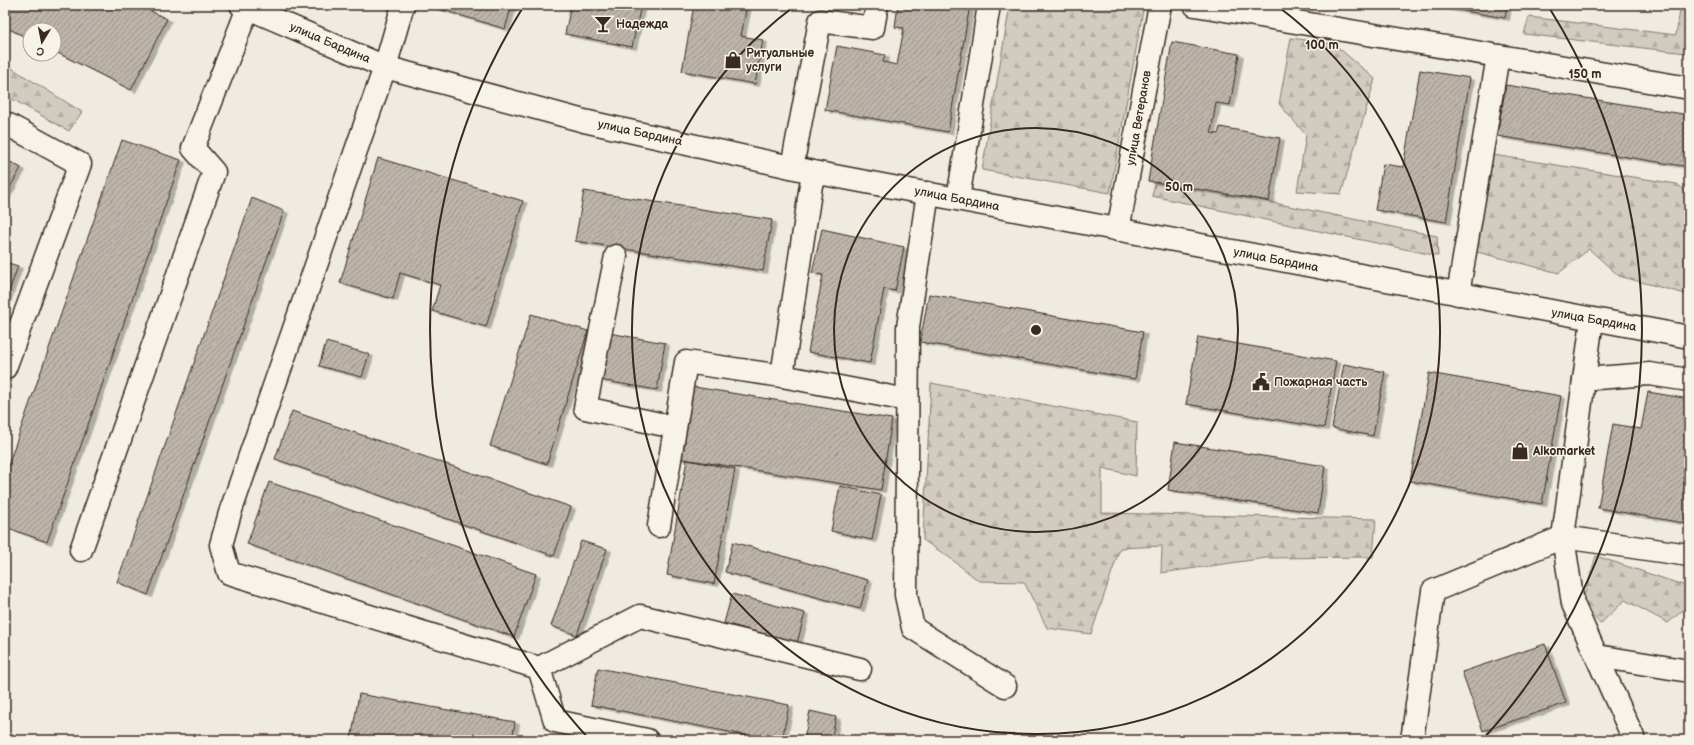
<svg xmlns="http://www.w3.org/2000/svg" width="1694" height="745" font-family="'Balsamiq Sans',sans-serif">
<defs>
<pattern id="forest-firs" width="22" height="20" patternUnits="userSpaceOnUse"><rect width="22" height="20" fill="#d1cbc0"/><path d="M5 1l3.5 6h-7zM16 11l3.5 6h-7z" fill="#b4aea5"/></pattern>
<pattern id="building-hatch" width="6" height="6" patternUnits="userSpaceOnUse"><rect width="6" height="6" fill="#bdb5aa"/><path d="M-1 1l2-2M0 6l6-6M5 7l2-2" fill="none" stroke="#9b938a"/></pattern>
<filter id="shadow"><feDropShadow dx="4.5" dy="2.5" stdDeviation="0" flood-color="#0004"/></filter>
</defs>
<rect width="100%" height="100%" fill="#efebe0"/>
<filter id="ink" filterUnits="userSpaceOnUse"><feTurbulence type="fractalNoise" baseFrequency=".025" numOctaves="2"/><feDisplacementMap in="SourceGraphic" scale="8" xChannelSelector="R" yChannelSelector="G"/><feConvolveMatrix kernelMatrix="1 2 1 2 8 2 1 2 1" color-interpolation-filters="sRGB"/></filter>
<g filter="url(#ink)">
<g fill="url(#forest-firs)" stroke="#867a6f">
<polygon points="1010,5 1144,5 1110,193 982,170"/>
<polygon points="1681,5 1689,5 1689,35 1686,53 1524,34 1529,17 1676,35"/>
<polygon points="1291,38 1334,44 1375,79 1341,194 1297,191 1306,135 1279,104"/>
<polygon points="5,64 82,112 69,131 5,95"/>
<polygon points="1487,154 1677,184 1689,194 1689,295 1619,276 1589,249 1559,273 1469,250"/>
<polygon points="1156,179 1437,236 1438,256 1152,196"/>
<polygon points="931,383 1137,422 1136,476 1102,468 1102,513 1376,519 1373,557 1266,558 1161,573 1162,546 1120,548 1091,634 1047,628 1024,582 979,581 950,558 923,540"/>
<polygon points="1596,556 1689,587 1689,605 1668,623 1625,600 1600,624 1582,603"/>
</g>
<g fill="url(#building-hatch)" stroke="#3b2a1e" filter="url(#shadow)">
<polygon points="5,5 138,5 167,19 131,90 54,51 54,30 30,30 30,39 5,27"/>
<polygon points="433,5 512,5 505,29 433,7"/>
<polygon points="571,5 641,5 632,47 565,34"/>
<polygon points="694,5 747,5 741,36 763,40 755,84 682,71"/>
<polygon points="898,5 970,5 948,132 825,110 837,46 885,55 883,62 897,65 904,28 895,27"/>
<polygon points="1440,5 1507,5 1505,18 1441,7"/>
<polygon points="1172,42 1239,54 1230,105 1216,103 1211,133 1218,134 1220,127 1280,138 1269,201 1148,181"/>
<polygon points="1420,70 1470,78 1446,222 1375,210 1383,164 1403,167"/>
<polygon points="1506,85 1689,115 1689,167 1497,136"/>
<polygon points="122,140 181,160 47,542 5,527 5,474"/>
<polygon points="378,158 523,201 486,327 432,311 440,285 400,273 393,299 340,283"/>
<polygon points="5,159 21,168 5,196"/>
<polygon points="584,191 772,220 763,271 575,241"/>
<polygon points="252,198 284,211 148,595 117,582"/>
<polygon points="822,229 904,247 895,291 884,289 870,363 808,352 823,275 812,273"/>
<polygon points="5,262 18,266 5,303"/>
<polygon points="929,294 1143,332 1135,379 920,342"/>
<polygon points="531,314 588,331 547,464 490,446"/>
<polygon points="609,333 665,343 657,390 600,380"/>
<polygon points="1198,337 1336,361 1324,428 1186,404"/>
<polygon points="326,342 369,354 362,377 319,366"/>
<polygon points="1344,364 1385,372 1373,436 1332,428"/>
<polygon points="1429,373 1561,396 1542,504 1410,481"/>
<polygon points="688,386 892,419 881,490 677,458"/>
<polygon points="1648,392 1689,399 1689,524 1598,508 1613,424 1641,429"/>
<polygon points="292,411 571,507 554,556 275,459"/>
<polygon points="1175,442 1325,466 1318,513 1168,490"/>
<polygon points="687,460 735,469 714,584 667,575"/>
<polygon points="269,482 536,574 514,637 247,544"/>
<polygon points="840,486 881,495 872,540 831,531"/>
<polygon points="581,541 607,549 577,635 551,626"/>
<polygon points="733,542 868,580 860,609 725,572"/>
<polygon points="732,594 805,613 797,643 724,623"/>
<polygon points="1545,644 1566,703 1483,731 1462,672"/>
<polygon points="598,668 789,705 782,740 770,740 591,705"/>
<polygon points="359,694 515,722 512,740 351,740"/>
<polygon points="810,711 836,717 831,740 804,740"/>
</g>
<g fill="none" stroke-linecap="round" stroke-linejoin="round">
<g stroke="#3b2a1e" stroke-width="25">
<g id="minor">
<polyline points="241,5 385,67 584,121 813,172 1689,337"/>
<polyline points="403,5 385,67 230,513 221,545 229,573 539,668 640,616 860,669"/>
<polyline points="1195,5 1689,88"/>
<polyline points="5,123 80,164 5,368"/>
<polyline points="792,167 820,21 873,28 877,5"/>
<polyline points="813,172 782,376 907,400"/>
<polyline points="928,193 908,327 906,595 913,628 1005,686"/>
<polyline points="958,199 989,5"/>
<polyline points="1118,230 1160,5"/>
<polyline points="616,256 585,408 674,427"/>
<polyline points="1458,294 1498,56"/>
<polyline points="1592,320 1563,537 1689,555"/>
<polyline points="1584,379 1649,374 1689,380"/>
<polyline points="659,526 686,362 782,376"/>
<polyline points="81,550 214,172 193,148 248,8"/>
<polyline points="1597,656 1689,671"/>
<polyline points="539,668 555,721 647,740"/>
<polyline points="1412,740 1433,591 1563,537 1573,604 1633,737 1633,740"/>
</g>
</g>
<use href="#minor" stroke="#f7f3e8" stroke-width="22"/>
</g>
</g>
<g fill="none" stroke="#3b2a1e" stroke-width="2">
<circle cx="1036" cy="330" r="202"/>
<path d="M1276 5A404 404 0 1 1 796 5"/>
<path d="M589 739A606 606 0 0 1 522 9M1550 9A606 606 0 0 1 1483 739"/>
</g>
<defs>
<g id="bar-bare" transform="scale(1.38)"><path d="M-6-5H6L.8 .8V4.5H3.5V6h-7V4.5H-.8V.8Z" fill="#3b2a1e" stroke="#f7f3e8" stroke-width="2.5" paint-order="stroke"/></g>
<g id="shop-bare" transform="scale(1.38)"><path d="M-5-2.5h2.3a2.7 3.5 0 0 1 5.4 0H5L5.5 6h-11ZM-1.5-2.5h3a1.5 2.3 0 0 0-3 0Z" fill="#3b2a1e" stroke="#f7f3e8" stroke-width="2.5" paint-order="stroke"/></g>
<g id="civic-bare" transform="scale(1.38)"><path d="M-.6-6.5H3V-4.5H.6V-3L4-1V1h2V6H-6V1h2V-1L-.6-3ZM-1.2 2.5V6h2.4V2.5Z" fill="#3b2a1e" stroke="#f7f3e8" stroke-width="2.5" paint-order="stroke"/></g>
</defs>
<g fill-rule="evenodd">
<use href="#bar-bare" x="603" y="24"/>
<use href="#shop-bare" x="733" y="60"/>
<use href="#civic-bare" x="1261" y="382"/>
<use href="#shop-bare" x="1520" y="451"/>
</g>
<g text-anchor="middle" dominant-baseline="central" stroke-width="3" stroke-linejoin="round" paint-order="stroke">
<g font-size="12" font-weight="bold" fill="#3b2a1e" stroke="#f7f3e8" text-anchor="start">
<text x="616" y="24">Надежда</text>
<text x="746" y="53">Ритуальные<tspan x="746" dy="14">услуги</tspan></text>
<text x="1274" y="382">Пожарная часть</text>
<text x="1533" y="451">Alkomarket</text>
</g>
<g font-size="12" fill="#3b2a1e" stroke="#f7f3e8">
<text transform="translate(330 43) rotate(23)">улица Бардина</text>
<text transform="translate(1139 118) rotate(-80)">улица Ветеранов</text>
<text transform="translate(640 133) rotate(12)">улица Бардина</text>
<text transform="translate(957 199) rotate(11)">улица Бардина</text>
<text transform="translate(1276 260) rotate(11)">улица Бардина</text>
<text transform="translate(1594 320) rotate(10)">улица Бардина</text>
</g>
</g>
<circle cx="1036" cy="330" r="6" fill="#3b2a1e" stroke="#f7f3e8" stroke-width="2"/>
<g font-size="12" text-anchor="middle" font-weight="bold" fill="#3b2a1e" stroke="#f7f3e8" stroke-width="3" stroke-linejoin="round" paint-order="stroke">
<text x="1322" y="49">100 m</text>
<text x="1585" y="78">150 m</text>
<text x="1179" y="191">50 m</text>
</g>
<rect width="1694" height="745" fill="none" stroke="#f7f3e8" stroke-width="20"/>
<rect x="10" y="10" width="1674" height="725" fill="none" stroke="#3b2a1e" stroke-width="1.5" filter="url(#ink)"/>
<g transform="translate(42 42) rotate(190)"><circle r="19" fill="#f7f3e8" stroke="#aca397"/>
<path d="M0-3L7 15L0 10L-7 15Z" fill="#3b2a1e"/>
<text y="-6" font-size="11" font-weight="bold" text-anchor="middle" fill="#3b2a1e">С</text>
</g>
</svg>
